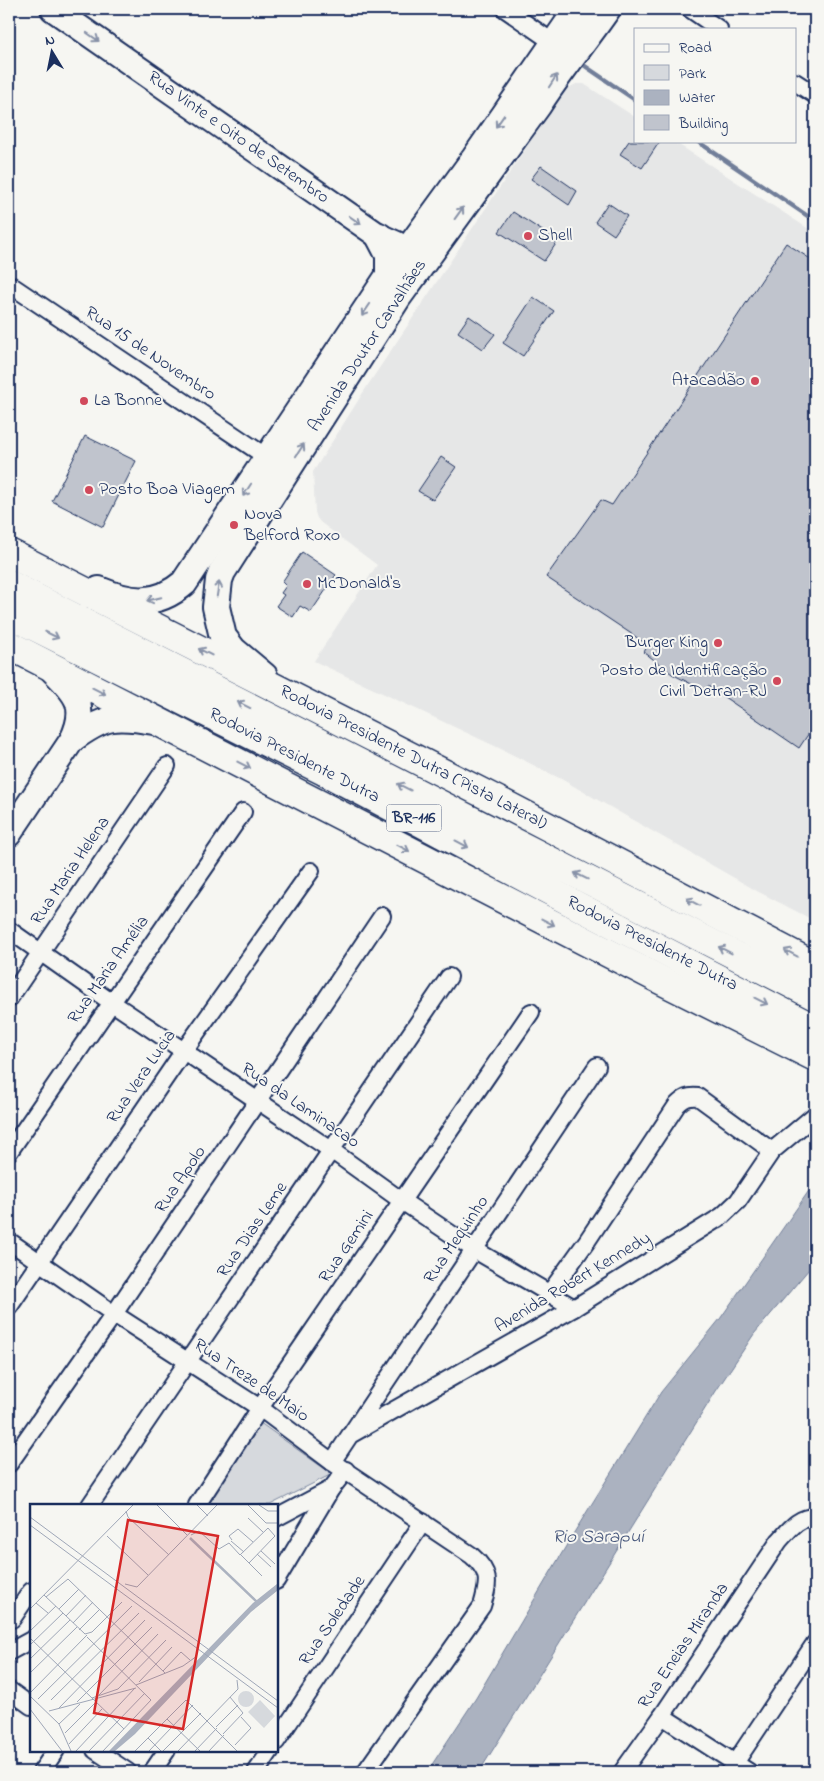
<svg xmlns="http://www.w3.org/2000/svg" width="824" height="1781" font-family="'Indie Flower',sans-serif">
<rect width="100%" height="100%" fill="#f6f6f2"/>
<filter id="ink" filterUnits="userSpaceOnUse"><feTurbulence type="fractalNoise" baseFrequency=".02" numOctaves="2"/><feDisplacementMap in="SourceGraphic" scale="10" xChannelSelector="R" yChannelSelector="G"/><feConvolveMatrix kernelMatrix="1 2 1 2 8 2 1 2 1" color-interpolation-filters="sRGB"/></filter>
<g filter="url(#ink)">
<polygon fill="#e6e7e7" points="576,84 584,84 635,117 635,141 673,141 815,233 815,921 757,891 563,780 499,748 314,661 377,565 320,522 317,518 315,512 313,472 366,388 560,97 568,88"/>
<polygon fill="#d6d9dd" stroke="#78849e" points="256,1420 332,1474 270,1505 204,1505"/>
<polygon fill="#abb2c0" stroke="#717e99" points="815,1182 815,1262 754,1334 716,1391 479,1772 427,1772 476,1698 575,1531 661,1392 720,1319"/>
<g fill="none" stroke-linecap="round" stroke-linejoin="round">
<g stroke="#717e99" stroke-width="4.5">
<polyline points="585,66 635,100"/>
<polyline points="697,141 815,221"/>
</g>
</g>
<g fill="#c0c4cd" stroke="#1b2f5e">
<polygon points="629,141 660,141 642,168 620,154"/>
<polygon points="541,166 577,191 569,205 531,179"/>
<polygon points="608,203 627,216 614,235 595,222"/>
<polygon points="513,212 558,241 544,261 499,232"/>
<polygon points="786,243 815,262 815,724 799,748 708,686 705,691 672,674 644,652 648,645 546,577 601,500 612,505"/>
<polygon points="533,297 554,311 523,356 503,343"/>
<polygon points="469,316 495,334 483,349 458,332"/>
<polygon points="85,436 136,461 103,527 52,501"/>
<polygon points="441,457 456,467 433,500 418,491"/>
<polygon points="302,552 336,575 311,612 300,606 293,617 276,606 284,595 281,593 286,586 282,582"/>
</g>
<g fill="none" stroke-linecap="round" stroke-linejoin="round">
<g stroke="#1b2f5e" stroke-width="20">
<g id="minor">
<polyline points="505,9 554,43"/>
<polyline points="690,9 719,29"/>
<polyline points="795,82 815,95"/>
<polyline points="9,284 268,458"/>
<polyline points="9,930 111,1002 331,1150 402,1201 475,1250 574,1308"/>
<polyline points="9,999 167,766"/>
<polyline points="9,1152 243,812"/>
<path d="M9,1241L114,1314L260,1408L332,1462L471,1555C491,1572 489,1582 482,1606L365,1772"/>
<path d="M549,1294L587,1241L677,1105C684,1098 688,1096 698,1097L772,1151"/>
<polyline points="9,1307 183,1052 311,871"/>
<polyline points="353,1431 597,1066"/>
<polyline points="332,1462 350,1435 574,1308 722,1216 738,1201 772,1151 815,1115"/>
<polyline points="9,1464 114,1314 382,916"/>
<polyline points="90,1505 449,977"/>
<polyline points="197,1505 260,1408 531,1012"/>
<polyline points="276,1518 331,1489"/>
<polyline points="276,1581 331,1489 346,1470"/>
<polyline points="12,1619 31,1591"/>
<polyline points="9,1652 31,1640"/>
<polyline points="9,1690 31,1706"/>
<polyline points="662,1716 749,1772"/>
<polyline points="276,1742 423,1522"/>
<polyline points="95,1750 128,1772"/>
<polyline points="41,1772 56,1750"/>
<polyline points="152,1772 167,1750"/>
<polyline points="256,1772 271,1750"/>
<path d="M622,1772L662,1716L779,1541C790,1529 798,1517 815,1517"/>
<polyline points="729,1772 815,1643"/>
</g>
</g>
<g stroke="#1b2f5e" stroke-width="28">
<g id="secondary">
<polyline points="53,9 379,236 397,244"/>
<path d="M72,740C105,716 115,715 154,722"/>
<path d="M9,834L72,740C88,707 77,694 53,671"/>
</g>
</g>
<g stroke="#1b2f5e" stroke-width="30">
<g id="primary">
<polyline points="379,236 389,255 389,275"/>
<path d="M99,590C130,603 156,607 184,583L386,280L475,158L578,9"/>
<path d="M264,676L233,650L223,637L216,607L219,580L222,572L398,297L538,105C559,72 585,41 607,9"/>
</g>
</g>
<g stroke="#1b2f5e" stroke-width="31">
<g id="trunk">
<polyline points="9,553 510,807 815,966"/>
<polyline points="9,645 659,979 815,1057"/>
</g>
</g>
<g stroke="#1b2f5e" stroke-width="31">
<g id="motorway">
<polyline points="9,584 815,996"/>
<polyline points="9,614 324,771 580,907 815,1029"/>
</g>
</g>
<use href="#minor" stroke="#f6f6f2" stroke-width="16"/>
<use href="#secondary" stroke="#f6f6f2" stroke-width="24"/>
<use href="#primary" stroke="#f6f6f2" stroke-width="26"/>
<use href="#trunk" stroke="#f6f6f2" stroke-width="28"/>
<use href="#motorway" stroke="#f6f6f2" stroke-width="28"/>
</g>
<defs><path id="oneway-shaft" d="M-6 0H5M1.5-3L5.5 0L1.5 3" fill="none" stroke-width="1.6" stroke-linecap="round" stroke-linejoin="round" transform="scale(1.25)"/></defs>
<g stroke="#8892a8">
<use href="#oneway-shaft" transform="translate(93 37) rotate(35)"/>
<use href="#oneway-shaft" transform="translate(553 81) rotate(-57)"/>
<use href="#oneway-shaft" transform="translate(500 121) rotate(125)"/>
<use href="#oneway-shaft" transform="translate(459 213) rotate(-54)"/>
<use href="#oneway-shaft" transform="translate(355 220) rotate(35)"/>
<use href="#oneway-shaft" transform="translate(366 310) rotate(124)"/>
<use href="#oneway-shaft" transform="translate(300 450) rotate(-57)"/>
<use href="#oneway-shaft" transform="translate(247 490) rotate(123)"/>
<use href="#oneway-shaft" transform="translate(218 589) rotate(-81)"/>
<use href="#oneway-shaft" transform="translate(154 599) rotate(166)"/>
<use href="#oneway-shaft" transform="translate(52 635) rotate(26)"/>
<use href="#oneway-shaft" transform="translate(205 652) rotate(-153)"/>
<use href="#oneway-shaft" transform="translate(99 691) rotate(27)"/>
<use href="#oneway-shaft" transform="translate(244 705) rotate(-153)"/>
<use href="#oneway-shaft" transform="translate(244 765) rotate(27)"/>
<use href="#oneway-shaft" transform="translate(404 787) rotate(-153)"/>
<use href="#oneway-shaft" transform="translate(462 844) rotate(28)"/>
<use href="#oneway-shaft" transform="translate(403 848) rotate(28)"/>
<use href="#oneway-shaft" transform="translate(581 876) rotate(-154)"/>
<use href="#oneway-shaft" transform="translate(693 902) rotate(-152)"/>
<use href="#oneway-shaft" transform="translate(548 922) rotate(27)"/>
<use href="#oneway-shaft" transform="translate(725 950) rotate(-153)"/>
<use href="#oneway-shaft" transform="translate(791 953) rotate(-152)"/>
<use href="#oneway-shaft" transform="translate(761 1001) rotate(27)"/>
</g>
</g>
<g fill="#d1495b" stroke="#f6f6f2" stroke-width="2">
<circle cx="528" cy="236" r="5"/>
<circle cx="755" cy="381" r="5"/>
<circle cx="84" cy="401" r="5"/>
<circle cx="89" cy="490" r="5"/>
<circle cx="234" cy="525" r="5"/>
<circle cx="307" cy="584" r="5"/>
<circle cx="718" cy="643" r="5"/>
<circle cx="777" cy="681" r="5"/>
</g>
<g text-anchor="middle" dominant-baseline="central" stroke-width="4" stroke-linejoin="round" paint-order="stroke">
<rect fill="#f6f6f2" stroke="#5d6b8a" stroke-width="1" x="386.5" y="804.5" width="55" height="27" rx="4"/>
<g font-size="16" font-weight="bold" fill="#1b2f5e">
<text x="414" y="818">BR-116</text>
</g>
<g font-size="18" fill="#1b2f5e" stroke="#f6f6f2">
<text transform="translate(238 138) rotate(35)">Rua Vinte e Oito de Setembro</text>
<text transform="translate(368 346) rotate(-57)">Avenida Doutor Carvalhães</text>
<text transform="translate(150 354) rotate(34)">Rua 15 de Novembro</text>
<text transform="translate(294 756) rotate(27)">Rodovia Presidente Dutra</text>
<text transform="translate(413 758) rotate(27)">Rodovia Presidente Dutra (Pista Lateral)</text>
<text transform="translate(71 871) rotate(-56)">Rua Maria Helena</text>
<text transform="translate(652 944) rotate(27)">Rodovia Presidente Dutra</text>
<text transform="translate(109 970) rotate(-55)">Rua Maria Amélia</text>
<text transform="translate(142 1077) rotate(-56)">Rua Vera Lucia</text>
<text transform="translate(300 1106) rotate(34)">Rua da Laminacao</text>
<text transform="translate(181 1180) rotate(-56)">Rua Apolo</text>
<text transform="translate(253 1230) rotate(-56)">Rua Dias Leme</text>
<text transform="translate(457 1240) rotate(-56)">Rua Mequinho</text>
<text transform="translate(347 1247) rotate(-56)">Rua Gemini</text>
<text transform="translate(573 1283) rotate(-31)">Avenida Robert Kennedy</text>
<text transform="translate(251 1381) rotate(34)">Rua Treze de Maio</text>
<text transform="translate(333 1621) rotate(-56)">Rua Soledade</text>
<text transform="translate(684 1646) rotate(-56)">Rua Eneias Miranda</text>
</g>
<g font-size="18" fill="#1b2f5e" stroke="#f6f6f2" text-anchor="start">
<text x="538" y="236">Shell</text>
<text x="745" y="381" text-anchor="end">Atacadão</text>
<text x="94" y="401">La Bonne</text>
<text x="99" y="490">Posto Boa Viagem</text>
<text x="244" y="515">Nova<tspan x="244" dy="21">Belford Roxo</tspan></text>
<text x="317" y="584">McDonald's</text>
<text x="708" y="643" text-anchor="end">Burger King</text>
<text x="767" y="671" text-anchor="end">Posto de Identificação<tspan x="767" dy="21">Civil Detran-RJ</tspan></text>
</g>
<g font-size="19" font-style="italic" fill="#46567b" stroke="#f6f6f2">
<text x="598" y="1537">Rio Sarapuí</text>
</g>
</g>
<g transform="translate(30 1504)">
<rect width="248" height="248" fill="#f6f6f2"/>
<path d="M208 195a8 8 0 1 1 16 0a8 8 0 1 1-16 0ZM230,196L245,212L234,224L218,208Z" fill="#d6d9dd"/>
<path d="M247,80V87L221,108L105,230L85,247H79L223,99Z" fill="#abb2c0"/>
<path fill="none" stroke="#abb2c0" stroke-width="2.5" d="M160,34L227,98"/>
<path fill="none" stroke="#9ea6b7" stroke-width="1" d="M127,1L157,31M167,1L178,12M218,1L236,19H248M229,1L238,7H248M96,7L98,13L139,51M0,13L248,197M218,14L233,28M0,21L248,204M161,31L169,27L189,45L199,39L210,51L238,24L245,32L219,59M77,32L118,71M202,36L199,32L208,25L223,38M201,37L214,48M231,47L245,60M227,50L241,63M211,51L232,72M95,80L107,83L187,1M14,91L55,130L62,128L92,98M16,93L38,75L135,169M6,99L18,109M0,105L103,1M29,105L49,85M36,112L56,91M43,119L63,98M49,126L70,105M0,127L26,102M57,133L121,196L73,247M0,134L94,225M0,141L33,109M0,155L40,116M133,167L151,148L160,156M0,169L47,123M109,178L142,143M106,181L153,162L167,152M0,189L57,131M69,191L128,130M0,192L29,220L41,247M62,194L88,185L136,136M8,195L102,102M21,196L109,109M47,198L122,123M29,204L115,116M0,205L32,247M19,207L106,184M137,215L170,247M29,220L50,200M186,223L208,201M35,229L66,198M193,230L213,209L200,193M118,234L131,247M39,240L72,205M205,241L221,224L211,213M46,247L105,184M59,247L115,189M105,247L156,196L207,247M119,247L163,201M133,247L171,209M148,247L208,185L207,176M165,247L187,224M179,247L194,231"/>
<path fill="#d62828" fill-opacity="0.15" stroke="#d62828" stroke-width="2.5" d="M98,16L188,32L153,225L64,209Z"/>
<rect width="248" height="248" fill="none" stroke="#1b2f5e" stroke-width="2.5"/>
</g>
<rect width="824" height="1781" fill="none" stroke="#f6f6f2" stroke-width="30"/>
<rect x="15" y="15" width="794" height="1751" fill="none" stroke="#1b2f5e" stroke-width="2" filter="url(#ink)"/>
<rect x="634" y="28" width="162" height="115" fill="#f6f6f2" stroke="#9ea6b7"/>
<rect x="644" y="44" width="25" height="8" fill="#f6f6f2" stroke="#9ea6b7"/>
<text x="679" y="52" font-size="15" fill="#1b2f5e">Road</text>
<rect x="644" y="65" width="25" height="15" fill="#d6d9dd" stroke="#9ea6b7"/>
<text x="679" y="78" font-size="15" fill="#1b2f5e">Park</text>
<rect x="644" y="90" width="25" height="15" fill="#abb2c0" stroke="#9ea6b7"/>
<text x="679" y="102" font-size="15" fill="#1b2f5e">Water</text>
<rect x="644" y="115" width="25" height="15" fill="#c0c4cd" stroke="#9ea6b7"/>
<text x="679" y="128" font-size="15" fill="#1b2f5e">Building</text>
<g transform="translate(52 52) rotate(350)" stroke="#f6f6f2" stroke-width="4" paint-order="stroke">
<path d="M0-4L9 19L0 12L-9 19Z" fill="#1b2f5e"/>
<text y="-8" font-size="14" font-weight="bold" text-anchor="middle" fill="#1b2f5e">N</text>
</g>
</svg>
